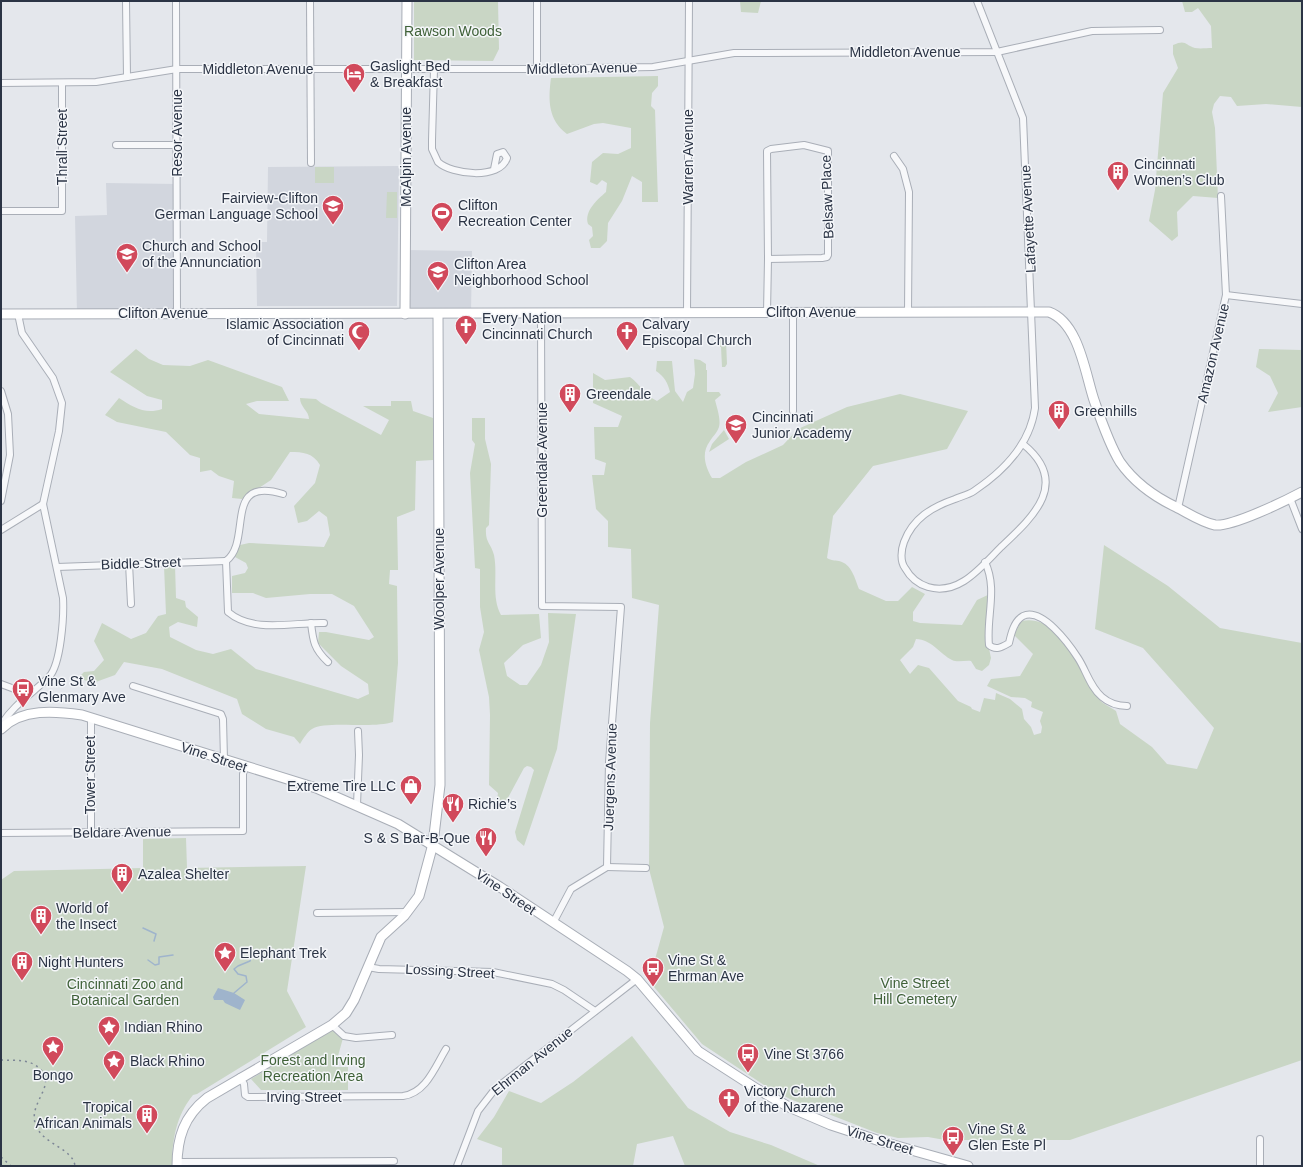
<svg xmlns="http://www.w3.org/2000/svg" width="1303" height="1167" font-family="Arial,sans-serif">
<rect width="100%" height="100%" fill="#e4e7ec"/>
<g fill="#d2d6de">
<polygon points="399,166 397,306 257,306 256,242 267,242 268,167"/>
<polygon points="106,183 177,184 177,313 77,314 75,216 107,215"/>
<polygon points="405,250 472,251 471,314 405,314"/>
</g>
<g fill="#c9d6c5">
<polygon points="414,1 498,1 499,49 493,61 414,60"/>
<polygon points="740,1 761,1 758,13 741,12"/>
<path d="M1182,1H1302V107L1266,104L1237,106L1231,97L1220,96L1214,104L1212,112L1215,128L1218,198L1193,196L1177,212L1178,236L1172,241L1149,221L1155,190L1163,93L1178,68L1173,54V45C1186,39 1185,45 1195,48C1200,49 1207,48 1212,48L1211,26L1198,8L1192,12H1185Z"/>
<path d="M658,76V86L652,93L651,106L655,110L658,202H642V182L632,176L622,201L608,223L607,241L600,248H591L589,240L593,236L592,227L588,224C584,211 597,200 606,192L607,183L602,180L597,185L590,182L592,162L603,153L618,154L631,148V128L603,123L594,124L567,134C548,120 548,100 551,78Z"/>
<rect x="315" y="167" width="19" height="16"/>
<polygon points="387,192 397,192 397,218 386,218"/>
<polygon points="716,336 722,336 726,340 727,364 725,367 722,367 721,347 720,347 719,337"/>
<path d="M136,349L149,359L163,365L190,366L208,360L282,387L289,401H257L246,404L259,414L309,419C309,411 300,407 300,398L316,399L321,403L381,435L389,420L363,406H391V401H411L413,411L433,418V460L416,461L415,510L397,517L398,570H390L389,584L397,586L398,663L393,722C372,729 326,720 312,729C308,731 303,739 300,744L294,737L266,729L242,714L237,699L162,669L124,662L115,675L93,683L78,678L84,672L94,671L104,660L94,641L102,623L131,639L146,633L158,616L166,614L164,566L175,565L176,598L185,601L186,607L198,617L197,627L178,622L169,627L170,637L196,650L213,654L231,649L256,669L358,699L369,694L368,684L341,666L318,643L319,632H326L369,640L374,637L354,606L332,594H310L266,598L253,593H232V576L245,573L248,568L246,563L235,557L240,545L249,543L324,547L330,535L327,517L319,511L307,521L298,523L294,506L315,483L320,465C313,453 303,452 290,452L271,480L242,499L232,498L234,481L219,476L211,470L200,472V458L190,455L166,432L117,422L105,415L119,398C133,407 145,415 162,409V400L147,396L110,372Z"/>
<polygon points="1259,349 1302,350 1302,407 1268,412 1278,393 1270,376 1256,367"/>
<path d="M694,359L700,360L706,364V370H707V392H719L721,395L715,400C717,408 721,419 719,427C717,433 713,436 710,441C701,453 705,466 712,478H720L746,462L783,445L798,429L847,407L900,394L968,411L947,449L873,466L833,516L827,558C832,561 834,560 839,561C852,564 855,579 859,589L886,601H898L912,587L925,594L913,612V621L920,623L962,625L977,600L990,594L987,639L991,658L989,665L982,671L976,669L971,661C965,660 958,663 952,660C940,654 931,639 916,639L913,647L900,660L910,674L918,665L929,668L958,701L971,707L972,709L980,712L984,698L995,700L996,693L1010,699L1022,709L1024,719L1031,727L1034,735L1041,733L1042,727L1040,721L1043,712L1031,707L1032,702L1025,698L1011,697L987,686L991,679L1020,676L1033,654L1014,635L1021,621C1065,612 1079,680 1103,703C1107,706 1112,708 1116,711L1120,724L1152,747L1167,764L1197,769L1214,728L1143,648L1095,629L1104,545L1168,586L1220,628L1302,643V1060L1070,1140H945L928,1137L898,1138L877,1133L790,1099L764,1085L702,1044L649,981L664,927L649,869L650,723L659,605L632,598L631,549L608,547V521L596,509L592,475H604L606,463L595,459L594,427H618L622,416L593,403V373L605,380L630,377C641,385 644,395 657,401L670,392C668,383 664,376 656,371L657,361H672L675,391L683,402L687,392L693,388L695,374Z"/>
<path d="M472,418H485V439L491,464L489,525L486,528C485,543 491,543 494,555C498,575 491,597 501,615L539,614L541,638L523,645L504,663L507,676L520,685H527L541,665L549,642L548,613L576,614L557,749L524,846L517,840L515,832L534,770L531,767L527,766L524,768L502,809L496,808L498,793L489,785L490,715L489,697L479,650L484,632L480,607V569L475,568L470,473L475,444L472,440Z"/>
<polygon points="724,430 729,439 709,452 712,444"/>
<path d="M186,838L187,868L306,866L287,991L306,1027L197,1094L193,1095C176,1116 172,1140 172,1166H1V880L14,871L143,868V839Z"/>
<polygon points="334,1029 343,1038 335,1067 348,1067 348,1090 261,1090 251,1079"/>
<polygon points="632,1036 688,1108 730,1132 771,1145 820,1166 685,1166 673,1136 637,1144 633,1166 502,1166 502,1148 477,1139 494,1117 509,1091 541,1103 573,1082"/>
</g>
<polygon fill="#9fb4cc" points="218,988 234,993 245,1000 240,1010 225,1003 223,1000 214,1000 213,997"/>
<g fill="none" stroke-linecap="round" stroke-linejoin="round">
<g stroke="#9fb4cc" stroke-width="1.5">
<polyline points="143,928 156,934 154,941"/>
<polyline points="148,960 155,965 159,964 159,957 173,955"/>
<polyline points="234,993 247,982 246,976 238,974 234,969 238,966 250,961 251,958"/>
</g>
<g stroke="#a9aeb7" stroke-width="8">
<g id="street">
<polyline points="126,1 127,77"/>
<polyline points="176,1 177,313"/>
<polyline points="310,1 311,163"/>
<path d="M977,1L1023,118L1035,408C1030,444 1004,471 974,491C968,495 962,496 955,499C932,507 913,518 904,542C901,550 900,561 905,568C910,577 918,584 928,587C959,596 981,567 1001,547C1033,517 1071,483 1023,444"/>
<path d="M434,69L432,140V149L438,162C452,175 500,180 507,158L503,152L497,154L494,169"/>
<polyline points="537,69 537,1"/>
<polyline points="1,83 96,82 177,69 537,69 653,67 734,53 997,52 1092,31 1160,30"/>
<polyline points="116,145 177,145"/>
<polygon points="804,145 828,151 828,255 827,257 822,258 768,259 767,151 771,149"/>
<polyline points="894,156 903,169 909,192 908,312"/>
<polyline points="1,211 62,211 62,83"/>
<polyline points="1226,295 1302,304"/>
<polyline points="687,312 689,1"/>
<polyline points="793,312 793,411"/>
<polyline points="767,313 768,259"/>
<polyline points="541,314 542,606 621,607 609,762 607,867 571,889 553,923"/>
<polyline points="1,391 8,414 10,455 1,501"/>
<polyline points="1290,498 1302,529"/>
<polyline points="1178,508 1226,295 1221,196"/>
<polyline points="1,530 43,504"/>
<path d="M226,561L228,612C254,634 294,622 324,623"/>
<path d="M226,561C253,541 222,475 283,494"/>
<path d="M985,562C998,589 986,617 989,645C996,651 1002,647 1009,643C1011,634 1014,621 1023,616C1042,607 1069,644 1078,658C1086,670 1090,687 1102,697C1109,703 1118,706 1127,706"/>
<polyline points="129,563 131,604"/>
<polyline points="57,567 226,561"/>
<path d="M311,623C313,641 314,649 328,662"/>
<polyline points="1,684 28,694"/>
<polyline points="133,686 221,714 223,719 224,760"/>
<path d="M1,725C13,705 33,693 49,677C61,664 64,616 63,598L43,504L59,431L62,403L53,378L22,333L18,314"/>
<polyline points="357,805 359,755 358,731"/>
<polyline points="91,832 91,718"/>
<polyline points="1,833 243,831 243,774 245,767"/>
<polyline points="607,867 646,868"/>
<polyline points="317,913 408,912"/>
<polyline points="368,967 379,969 493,972 552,984 564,990 595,1011"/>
<polyline points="332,1025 344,1036 356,1038 392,1035"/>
<path d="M240,1077L244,1084L245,1095L248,1097L403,1096C426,1093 435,1067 446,1049"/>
<polyline points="1260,1139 1260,1166"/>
<polyline points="177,1162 394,1161"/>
<polyline points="457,1166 478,1111 495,1089 637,979"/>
</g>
</g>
<g stroke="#a9aeb7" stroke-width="11">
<g id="secondary">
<path d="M1,314L1049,312C1079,323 1085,373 1094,400C1101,420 1109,444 1120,462C1134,482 1155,497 1176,507C1188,513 1201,522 1215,525C1232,527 1285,501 1302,492"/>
<polyline points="405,314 407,1"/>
<path d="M1,729C22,708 55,711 82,715L316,788L398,824L500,887L627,971L637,979L698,1051L757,1089L789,1107L831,1125L883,1142L968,1166"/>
<path d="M177,1166C177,1138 184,1116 207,1098L332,1025L346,1013L354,1000L381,937L404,916L419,896L433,844L440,785L438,314"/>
</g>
</g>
<use href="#street" stroke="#f7f8fa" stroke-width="6"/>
<use href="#secondary" stroke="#fff" stroke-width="9"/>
<g stroke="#7d8696" stroke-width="1.5" stroke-dasharray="2 4" stroke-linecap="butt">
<path d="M1,1060C16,1061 30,1058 41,1070C57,1087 25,1105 37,1128C46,1145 73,1149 75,1166"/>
<polyline points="1,1157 11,1166"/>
</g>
</g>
<defs>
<g id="hotel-pin" transform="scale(1.15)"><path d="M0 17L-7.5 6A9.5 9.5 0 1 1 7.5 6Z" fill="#d1495b" stroke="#f4f6f9"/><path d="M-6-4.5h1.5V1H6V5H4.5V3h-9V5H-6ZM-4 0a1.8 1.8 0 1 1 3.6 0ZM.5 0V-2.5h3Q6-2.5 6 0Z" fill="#fff"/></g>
<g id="building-pin" transform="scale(1.15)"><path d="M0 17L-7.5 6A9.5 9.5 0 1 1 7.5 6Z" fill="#d1495b" stroke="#f4f6f9"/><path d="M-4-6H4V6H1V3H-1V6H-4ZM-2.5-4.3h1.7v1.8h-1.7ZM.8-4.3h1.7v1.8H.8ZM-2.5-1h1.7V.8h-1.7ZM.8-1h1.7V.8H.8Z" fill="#fff"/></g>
<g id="school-pin" transform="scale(1.15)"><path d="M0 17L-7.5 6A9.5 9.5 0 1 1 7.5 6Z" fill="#d1495b" stroke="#f4f6f9"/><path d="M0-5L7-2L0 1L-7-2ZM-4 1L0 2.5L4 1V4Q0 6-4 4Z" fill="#fff"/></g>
<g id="stadium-pin" transform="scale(1.15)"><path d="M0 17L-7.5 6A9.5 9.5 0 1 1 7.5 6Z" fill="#d1495b" stroke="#f4f6f9"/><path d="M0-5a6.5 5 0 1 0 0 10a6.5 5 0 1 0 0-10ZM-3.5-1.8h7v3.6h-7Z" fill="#fff"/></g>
<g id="church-pin" transform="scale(1.15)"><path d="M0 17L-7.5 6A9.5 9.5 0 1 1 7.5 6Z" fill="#d1495b" stroke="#f4f6f9"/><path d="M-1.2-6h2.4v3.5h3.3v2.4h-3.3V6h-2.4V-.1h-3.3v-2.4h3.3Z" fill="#fff"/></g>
<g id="mosque-pin" transform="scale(1.15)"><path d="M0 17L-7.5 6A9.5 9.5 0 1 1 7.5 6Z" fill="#d1495b" stroke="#f4f6f9"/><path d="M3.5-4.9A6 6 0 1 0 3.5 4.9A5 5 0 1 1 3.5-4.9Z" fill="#fff"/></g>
<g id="bus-pin" transform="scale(1.15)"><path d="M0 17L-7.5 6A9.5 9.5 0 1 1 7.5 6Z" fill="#d1495b" stroke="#f4f6f9"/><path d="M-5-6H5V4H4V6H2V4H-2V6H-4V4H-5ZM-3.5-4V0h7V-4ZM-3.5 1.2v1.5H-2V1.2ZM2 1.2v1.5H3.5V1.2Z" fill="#fff"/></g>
<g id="shop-pin" transform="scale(1.15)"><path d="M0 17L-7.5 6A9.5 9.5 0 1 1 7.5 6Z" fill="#d1495b" stroke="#f4f6f9"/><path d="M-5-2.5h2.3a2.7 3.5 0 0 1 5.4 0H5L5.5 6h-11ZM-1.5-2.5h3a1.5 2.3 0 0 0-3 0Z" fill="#fff"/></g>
<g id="restaurant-pin" transform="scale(1.15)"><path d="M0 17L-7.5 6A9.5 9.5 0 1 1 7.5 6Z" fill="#d1495b" stroke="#f4f6f9"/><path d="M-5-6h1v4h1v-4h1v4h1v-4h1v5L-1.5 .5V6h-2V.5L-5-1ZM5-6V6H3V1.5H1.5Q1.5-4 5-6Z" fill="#fff"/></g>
<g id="sight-pin" transform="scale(1.15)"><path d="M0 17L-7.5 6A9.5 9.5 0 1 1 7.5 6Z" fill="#d1495b" stroke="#f4f6f9"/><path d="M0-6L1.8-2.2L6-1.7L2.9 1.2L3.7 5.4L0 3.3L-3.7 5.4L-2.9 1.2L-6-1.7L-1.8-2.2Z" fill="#fff"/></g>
</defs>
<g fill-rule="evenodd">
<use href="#hotel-pin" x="354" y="74"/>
<use href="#building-pin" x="1118" y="172"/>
<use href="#school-pin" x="333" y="206"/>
<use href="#stadium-pin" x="442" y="213"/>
<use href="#school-pin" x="127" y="254"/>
<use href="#school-pin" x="438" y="272"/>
<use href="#church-pin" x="466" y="326"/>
<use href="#mosque-pin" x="359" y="332"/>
<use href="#church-pin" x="627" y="332"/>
<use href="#building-pin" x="570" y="394"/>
<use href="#building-pin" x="1059" y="411"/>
<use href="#school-pin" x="736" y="425"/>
<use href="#bus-pin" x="23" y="689"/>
<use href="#shop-pin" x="411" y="786"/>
<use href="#restaurant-pin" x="453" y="804"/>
<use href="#restaurant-pin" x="486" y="838"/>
<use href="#building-pin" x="122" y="874"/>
<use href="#building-pin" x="41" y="916"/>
<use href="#sight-pin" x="225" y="953"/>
<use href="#building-pin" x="22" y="962"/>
<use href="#bus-pin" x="653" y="968"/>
<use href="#sight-pin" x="109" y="1027"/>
<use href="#sight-pin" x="53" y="1047"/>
<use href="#bus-pin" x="748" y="1054"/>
<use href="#sight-pin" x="114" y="1061"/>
<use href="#church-pin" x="729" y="1099"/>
<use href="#building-pin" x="147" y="1115"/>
<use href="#bus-pin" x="953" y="1137"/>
</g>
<g text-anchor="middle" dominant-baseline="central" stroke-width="3" stroke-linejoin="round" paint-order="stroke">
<g font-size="14" fill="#3f6138" stroke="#f4f6f9">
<text x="453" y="31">Rawson Woods</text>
<text x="915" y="983">Vine Street<tspan x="915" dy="16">Hill Cemetery</tspan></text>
<text x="125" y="984">Cincinnati Zoo and<tspan x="125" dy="16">Botanical Garden</tspan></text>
<text x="313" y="1060">Forest and Irving<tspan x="313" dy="16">Recreation Area</tspan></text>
</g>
<g font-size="14" fill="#2b3445" stroke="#f4f6f9">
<text x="905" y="52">Middleton Avenue</text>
<text transform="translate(582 68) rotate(-1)">Middleton Avenue</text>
<text x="258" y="69">Middleton Avenue</text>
<text transform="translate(177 133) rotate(-90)">Resor Avenue</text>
<text transform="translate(62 147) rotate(-90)">Thrall Street</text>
<text transform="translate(406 157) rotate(-90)">McAlpin Avenue</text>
<text transform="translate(688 157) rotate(-90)">Warren Avenue</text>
<text transform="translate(827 197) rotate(-92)">Belsaw Place</text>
<text transform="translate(1028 219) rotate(-93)">Lafayette Avenue</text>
<text x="811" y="312">Clifton Avenue</text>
<text x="163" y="313">Clifton Avenue</text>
<text transform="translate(1213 353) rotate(-77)">Amazon Avenue</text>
<text transform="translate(542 460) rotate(-90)">Greendale Avenue</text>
<text transform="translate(141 563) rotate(-2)">Biddle Street</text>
<text transform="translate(439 579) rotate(-90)">Woolper Avenue</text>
<text transform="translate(214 757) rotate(18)">Vine Street</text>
<text transform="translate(90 775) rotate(-90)">Tower Street</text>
<text transform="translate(610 777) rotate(-88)">Juergens Avenue</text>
<text transform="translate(122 832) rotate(-1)">Beldare Avenue</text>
<text transform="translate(506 892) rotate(34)">Vine Street</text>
<text transform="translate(450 971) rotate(3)">Lossing Street</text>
<text transform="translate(532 1061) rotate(-39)">Ehrman Avenue</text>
<text x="304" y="1097">Irving Street</text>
<text transform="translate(880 1140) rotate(17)">Vine Street</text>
</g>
<g font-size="14" fill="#2b3445" stroke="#f4f6f9" text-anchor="start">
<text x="370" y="66">Gaslight Bed<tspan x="370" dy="16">&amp; Breakfast</tspan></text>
<text x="1134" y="164">Cincinnati<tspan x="1134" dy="16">Women’s Club</tspan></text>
<text x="318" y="198" text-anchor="end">Fairview-Clifton<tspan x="318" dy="16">German Language School</tspan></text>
<text x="458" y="205">Clifton<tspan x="458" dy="16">Recreation Center</tspan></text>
<text x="142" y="246">Church and School<tspan x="142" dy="16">of the Annunciation</tspan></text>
<text x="454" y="264">Clifton Area<tspan x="454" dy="16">Neighborhood School</tspan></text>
<text x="482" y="318">Every Nation<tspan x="482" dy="16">Cincinnati Church</tspan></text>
<text x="344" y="324" text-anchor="end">Islamic Association<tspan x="344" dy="16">of Cincinnati</tspan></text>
<text x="642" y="324">Calvary<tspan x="642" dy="16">Episcopal Church</tspan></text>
<text x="586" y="394">Greendale</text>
<text x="1074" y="411">Greenhills</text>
<text x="752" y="417">Cincinnati<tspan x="752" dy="16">Junior Academy</tspan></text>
<text x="38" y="681">Vine St &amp;<tspan x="38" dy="16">Glenmary Ave</tspan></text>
<text x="396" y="786" text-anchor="end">Extreme Tire LLC</text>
<text x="468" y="804">Richie’s</text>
<text x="470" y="838" text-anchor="end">S &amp; S Bar-B-Que</text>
<text x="138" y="874">Azalea Shelter</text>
<text x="56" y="908">World of<tspan x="56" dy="16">the Insect</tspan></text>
<text x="240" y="953">Elephant Trek</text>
<text x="668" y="960">Vine St &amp;<tspan x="668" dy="16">Ehrman Ave</tspan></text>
<text x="38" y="962">Night Hunters</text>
<text x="124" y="1027">Indian Rhino</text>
<text x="764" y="1054">Vine St 3766</text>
<text x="130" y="1061">Black Rhino</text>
<text x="53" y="1075" text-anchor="middle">Bongo</text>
<text x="744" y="1091">Victory Church<tspan x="744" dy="16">of the Nazarene</tspan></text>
<text x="132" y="1107" text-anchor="end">Tropical<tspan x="132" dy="16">African Animals</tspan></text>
<text x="968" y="1129">Vine St &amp;<tspan x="968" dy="16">Glen Este Pl</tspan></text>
</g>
</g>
<rect width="1303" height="1167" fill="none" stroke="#2b3445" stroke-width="4"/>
</svg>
